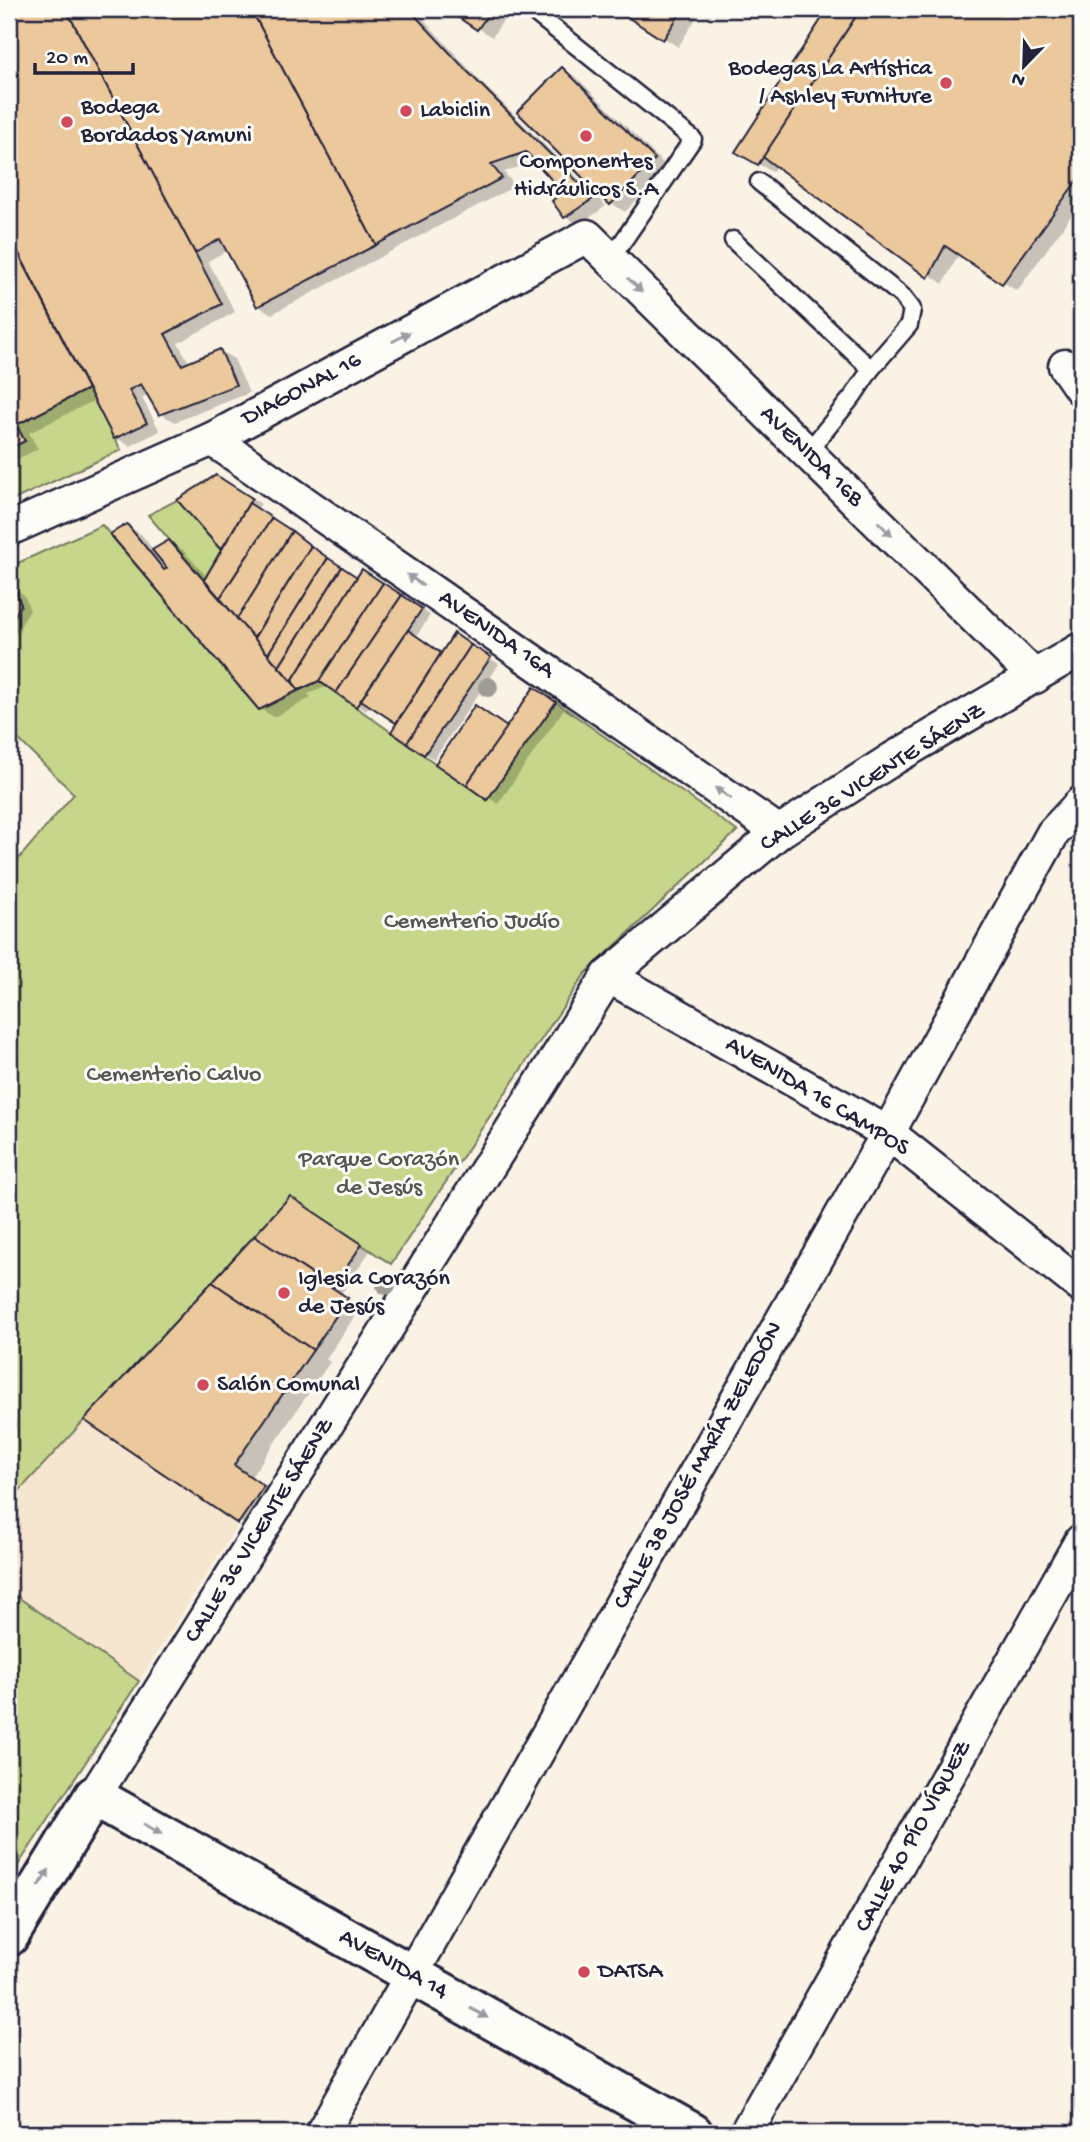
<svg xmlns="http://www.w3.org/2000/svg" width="1090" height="2142" font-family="'Gochi Hand',sans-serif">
<rect width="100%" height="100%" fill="#faf2e5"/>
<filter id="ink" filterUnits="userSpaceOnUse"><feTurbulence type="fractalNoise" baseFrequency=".0143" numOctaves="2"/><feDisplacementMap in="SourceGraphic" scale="14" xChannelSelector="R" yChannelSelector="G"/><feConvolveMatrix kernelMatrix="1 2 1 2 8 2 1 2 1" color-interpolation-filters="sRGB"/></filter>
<g filter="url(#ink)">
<polygon fill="#f6e5cf" points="84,1420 238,1524 139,1681 9,1591 9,1502"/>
<g fill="#c6d68a" stroke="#747c62" stroke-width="2">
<polygon points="88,389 121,450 9,502 9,449 25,441 16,425"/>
<polygon points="177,500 221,550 204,580 148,515"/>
<polygon points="102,525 259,710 319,681 487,800 556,702 737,831 585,974 391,1264 290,1197 9,1502 9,870 74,794 9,730 9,567"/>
<polygon points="9,1591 139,1681 9,1879"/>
</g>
<g fill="#0003">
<polygon points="9,9 414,9 480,81 606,206 579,225 565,216 565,191 537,161 504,172 515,186 272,314 258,306 228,250 208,261 235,312 178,343 190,364 220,351 234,359 249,393 175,422 161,414 149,394 142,398 160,431 130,446 116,438 95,400 29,433 38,449 9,463 9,238 12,236 9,230"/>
<polygon points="449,9 511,9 492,37"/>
<polygon points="619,9 702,9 678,47"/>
<polygon points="816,9 1081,9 1081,202 1017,291 959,254 943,284 777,165 772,172 738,151 826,15"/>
<polygon points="562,69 576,77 668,168 625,212 611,203"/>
<polygon points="216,477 261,504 257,509 358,579 371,576 430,615 416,637 442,655 464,641 499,664 434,759 425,754 399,722 371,704 366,711 328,686 308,694 311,698 274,717 260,709 127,526 142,535 154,551 169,542 183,550 207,577 223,550 179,500"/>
<polygon points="9,584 24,595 30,610 9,645"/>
<polygon points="544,695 564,709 498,804 438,763 508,729"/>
<polygon points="291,1199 370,1251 341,1294 361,1307 326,1359 330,1362 251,1477 281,1498 257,1533 87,1419"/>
</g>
<g fill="#ecc89d" stroke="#22223b" stroke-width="2">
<polygon points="9,9 66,9 222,304 165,334 182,365 220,349 236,385 159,415 141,384 129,390 147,423 114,439 9,234"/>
<polygon points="66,9 251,9 376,245 257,307 220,239 195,253"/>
<polygon points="251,9 409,9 466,70 594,198 564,218 552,201 562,191 526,152 491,164 502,178 376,245"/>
<polygon points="446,9 492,9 477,30"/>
<polygon points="615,9 683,9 663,40"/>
<polygon points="813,9 861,9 758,165 735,152 824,15"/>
<polygon points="861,9 1081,9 1081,175 1002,284 945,246 928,278 763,157"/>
<polygon points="562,67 655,159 610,205 517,112"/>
<polygon points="9,235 88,389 16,425 25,441 9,449"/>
<polygon points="216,475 252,498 221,550 177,500"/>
<polygon points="249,503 272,518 220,598 204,580"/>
<polygon points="272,518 292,531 237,619 220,598"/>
<polygon points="127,524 164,570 167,568 152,550 169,540 299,690 259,710 110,534"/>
<polygon points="292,531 311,546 254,638 237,619"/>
<polygon points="311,546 328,558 268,654 254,638"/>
<polygon points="328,558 342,567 279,667 268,654"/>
<polygon points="342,567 357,577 292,681 279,667"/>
<polygon points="362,569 383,583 319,681 299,690 292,681"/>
<polygon points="9,583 15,588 21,605 9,625"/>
<polygon points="383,583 402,595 336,693 319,681"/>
<polygon points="402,595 422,609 356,707 336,693"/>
<polygon points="408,630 441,653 396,723 361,700"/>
<polygon points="454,633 471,645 407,743 391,732"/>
<polygon points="471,645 491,657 424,755 407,743"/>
<polygon points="534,687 556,702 487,800 466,785"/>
<polygon points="475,705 507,727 466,785 435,764"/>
<polygon points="290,1196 362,1244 333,1288 254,1236"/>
<polygon points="254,1236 348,1298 313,1350 212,1282"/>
<polygon points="212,1282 313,1350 234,1465 264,1486 238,1524 84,1420"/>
<polygon points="1081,1952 1081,1975 1072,1970"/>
</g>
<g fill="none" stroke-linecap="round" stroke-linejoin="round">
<g stroke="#22223b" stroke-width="21">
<g id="lane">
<polyline points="530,9 693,139 610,260"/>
<polyline points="759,182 902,296 912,309 909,325 871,369 853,396 807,453"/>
<polyline points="733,240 871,369"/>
</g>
</g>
<g stroke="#22223b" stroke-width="37">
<g id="street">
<polyline points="1065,366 1081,389"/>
<polyline points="212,439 779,832"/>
<polyline points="9,529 212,439 587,236 1035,677"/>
<polyline points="608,976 888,1133 1081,1286"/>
<polyline points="94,1796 608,976 779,832 894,758 1081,649"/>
<polyline points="322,2133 888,1133 1053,833 1081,803"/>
<polyline points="746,2133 1081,1541"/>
</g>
</g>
<g stroke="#22223b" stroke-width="44">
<polyline id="secondary" points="9,1936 94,1796 693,2133"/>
</g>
<use href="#lane" stroke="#fdfcf7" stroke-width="16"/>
<use href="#street" stroke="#fdfcf7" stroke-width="32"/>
<use href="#secondary" stroke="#fdfcf7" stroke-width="38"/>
</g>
<g fill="#9e9d95">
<circle cx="488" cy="687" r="10"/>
<circle cx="386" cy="1285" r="10"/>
</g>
<defs><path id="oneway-solid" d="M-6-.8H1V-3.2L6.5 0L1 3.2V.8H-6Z" transform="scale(1.75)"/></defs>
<g fill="#9a9aa2">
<use href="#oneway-solid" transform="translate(635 285) rotate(44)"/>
<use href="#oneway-solid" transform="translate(401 337) rotate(-28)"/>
<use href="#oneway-solid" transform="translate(885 529) rotate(45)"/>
<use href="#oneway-solid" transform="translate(415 580) rotate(-145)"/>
<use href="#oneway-solid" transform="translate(723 793) rotate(-145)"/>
<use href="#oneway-solid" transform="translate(153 1829) rotate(30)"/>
<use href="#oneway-solid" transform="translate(44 1878) rotate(-59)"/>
<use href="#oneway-solid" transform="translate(479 2013) rotate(29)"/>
</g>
</g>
<g fill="#d1495b" stroke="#fdfcf7" stroke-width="2.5">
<circle cx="946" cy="83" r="7"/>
<circle cx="406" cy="111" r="7"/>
<circle cx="67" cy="122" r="7"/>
<circle cx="586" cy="136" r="7"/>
<circle cx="284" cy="1293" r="7"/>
<circle cx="203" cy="1385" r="7"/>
<circle cx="584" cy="1972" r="7"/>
</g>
<g text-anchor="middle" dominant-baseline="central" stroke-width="6" stroke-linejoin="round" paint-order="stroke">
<g font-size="24" fill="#22223b" stroke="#fdfcf7" text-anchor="start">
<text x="932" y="69" text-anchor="end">Bodegas La Artística<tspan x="932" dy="28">/ Ashley Furniture</tspan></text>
<text x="81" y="108">Bodega<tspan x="81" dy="28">Bordados Yamuni</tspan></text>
<text x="420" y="111">Labiclin</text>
<text x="586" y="162" text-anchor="middle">Componentes<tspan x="586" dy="28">Hidráulicos S.A</tspan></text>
<text x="298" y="1279">Iglesia Corazón<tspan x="298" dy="28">de Jesús</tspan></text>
<text x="217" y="1385">Salón Comunal</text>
<text x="598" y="1972">DATSA</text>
</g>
<g font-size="24" fill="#22223b" stroke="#fdfcf7">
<text transform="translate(302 390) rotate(-28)">DIAGONAL 16</text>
<text transform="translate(811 457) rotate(44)">AVENIDA 16B</text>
<text transform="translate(496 635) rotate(35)">AVENIDA 16A</text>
<text transform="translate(873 778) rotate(-32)">CALLE 36 VICENTE SÁENZ</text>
<text transform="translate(817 1097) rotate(31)">AVENIDA 16 CAMPOS</text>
<text transform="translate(699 1466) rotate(-61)">CALLE 38 JOSÉ MARÍA ZELEDÓN</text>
<text transform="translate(260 1531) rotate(-58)">CALLE 36 VICENTE SÁENZ</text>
<text transform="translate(914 1837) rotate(-61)">CALLE 40 PÍO VÍQUEZ</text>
<text transform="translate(393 1965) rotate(29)">AVENIDA 14</text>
</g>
<g font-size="24" fill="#535853" stroke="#fdfcf7">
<text x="472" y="922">Cementerio Judío</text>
<text x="174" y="1075">Cementerio Calvo</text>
<text x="379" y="1160">Parque Corazón<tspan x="379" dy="28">de Jesús</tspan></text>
</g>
</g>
<rect width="1090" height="2142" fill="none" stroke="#fdfcf7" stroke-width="35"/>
<rect x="18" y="18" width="1055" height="2107" fill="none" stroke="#22223b" stroke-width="2.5" filter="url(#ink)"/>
<g transform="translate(1024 66) rotate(203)" stroke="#fdfcf7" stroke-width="5" paint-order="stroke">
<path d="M0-5L12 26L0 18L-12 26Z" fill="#22223b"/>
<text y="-10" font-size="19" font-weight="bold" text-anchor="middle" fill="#22223b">N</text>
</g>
<path d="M35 63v10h98v-10" fill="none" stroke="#22223b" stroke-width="3.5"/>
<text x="46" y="63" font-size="21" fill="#22223b" stroke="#fdfcf7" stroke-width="5" paint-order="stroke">20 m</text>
</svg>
